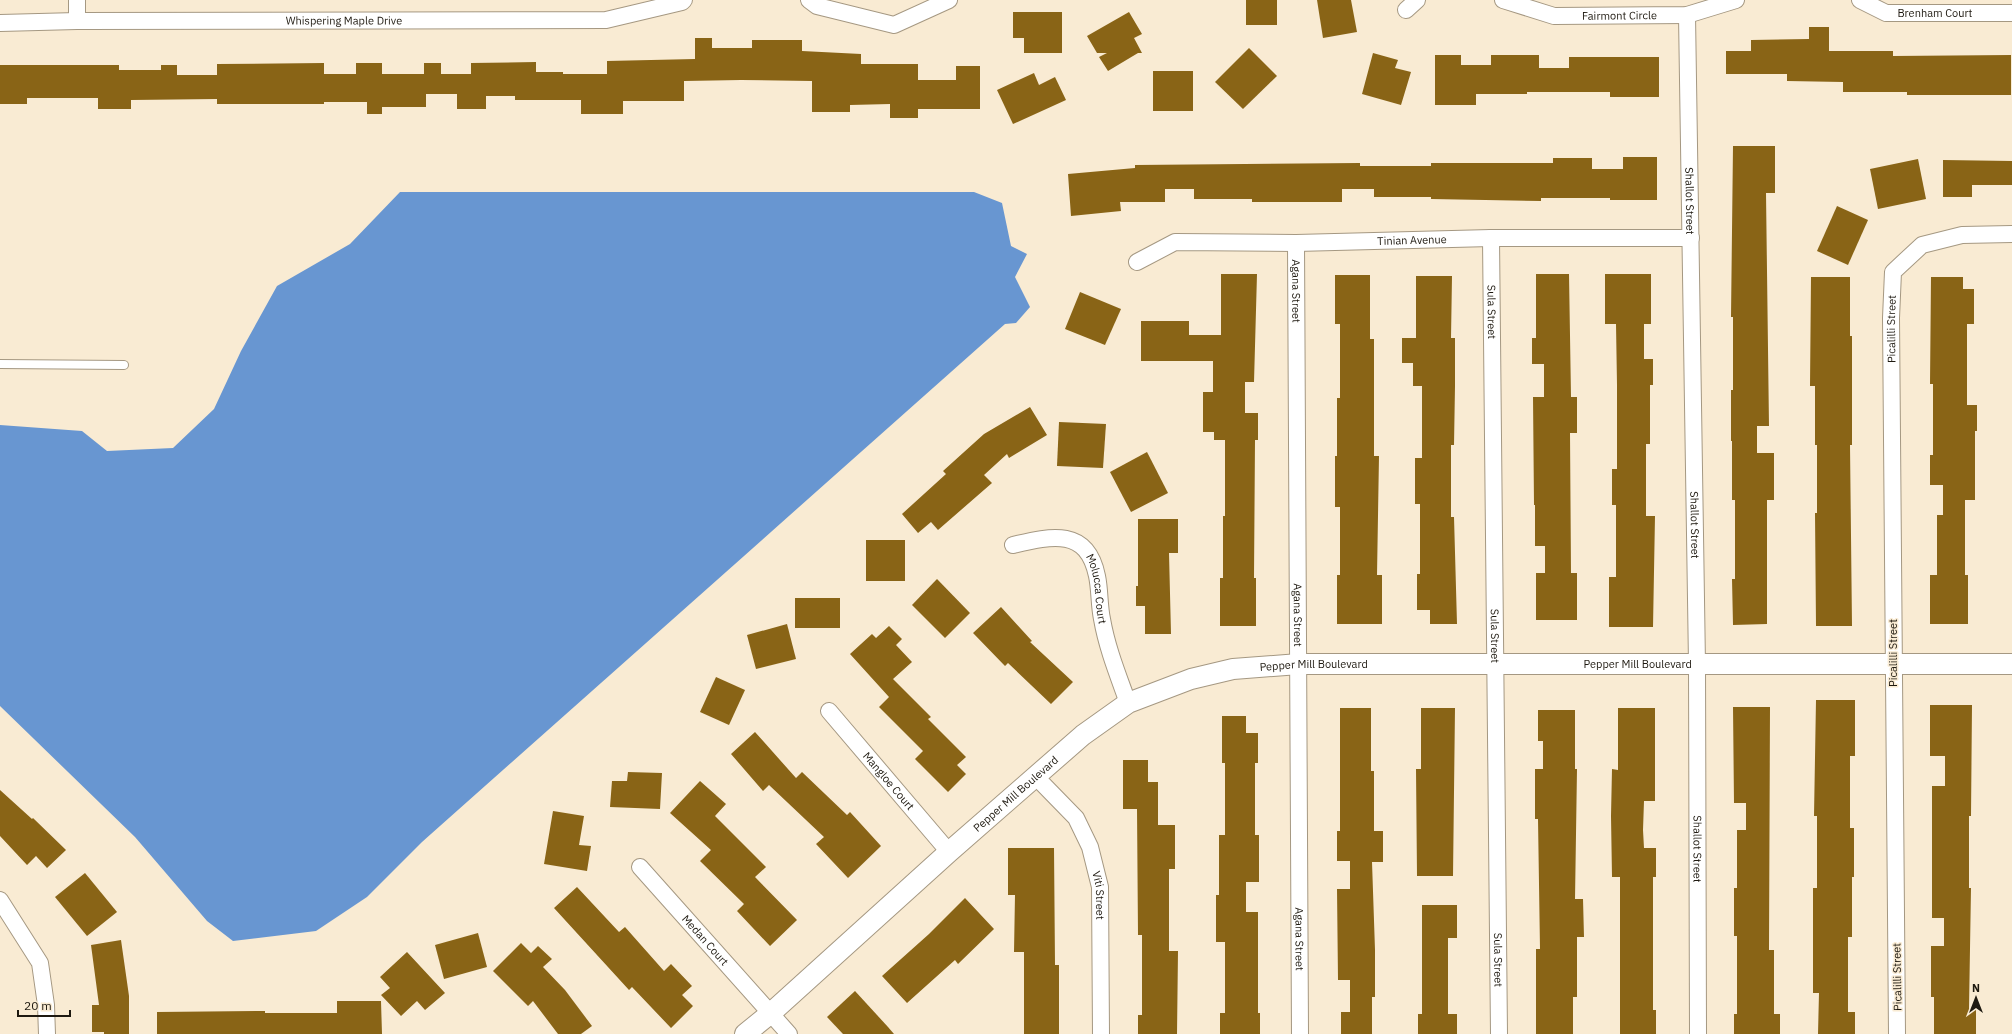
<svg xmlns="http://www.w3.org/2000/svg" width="2012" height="1034" font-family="'IBM Plex Sans',sans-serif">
<rect width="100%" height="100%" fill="#f9ebd3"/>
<polygon fill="#6896d1" points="400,192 974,192 1002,203 1011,246 1027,254 1015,277 1030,307 1016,323 1005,324 422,842 367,897 316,931 233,941 207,921 135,837 0,706 0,425 82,431 107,451 173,448 214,409 241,351 277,286 350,244"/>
<g fill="#896416">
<rect x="1246" y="0" width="31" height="25"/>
<polygon points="1317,0 1351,0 1357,32 1323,38"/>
<polygon points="1013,12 1062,12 1062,53 1024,53 1024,38 1013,38"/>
<polygon points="1129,12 1142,34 1134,38 1142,53 1138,53 1108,71 1099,57 1107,53 1097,53 1087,36"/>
<polygon points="1809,27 1829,27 1829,51 1893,51 1893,56 2011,55 2011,95 1907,95 1907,92 1843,92 1843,82 1787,81 1787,74 1726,74 1726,51 1751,51 1751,40 1809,39"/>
<polygon points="695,38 712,38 712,48 752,48 752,40 802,40 802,51 861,54 861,64 918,64 918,80 956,80 956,66 980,66 980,109 918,109 918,118 890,118 890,104 850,105 850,112 812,112 812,81 741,80 684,81 684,101 623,101 623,114 581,114 581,100 515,100 515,96 486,96 486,109 457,109 457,94 426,94 426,107 382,107 382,114 367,114 367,102 324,102 324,104 217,104 217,99 131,100 131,109 98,109 98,98 27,98 27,104 0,104 0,65 119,65 119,70 161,70 161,65 177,65 177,75 217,75 217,64 324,63 324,74 356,74 356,63 382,63 382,74 424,74 424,63 441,63 441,74 471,74 471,63 536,62 536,72 563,72 563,74 607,74 607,61 695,59"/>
<polygon points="1249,48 1277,76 1243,109 1215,82"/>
<polygon points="1373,53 1398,60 1395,68 1411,72 1401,105 1362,94"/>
<polygon points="1435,55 1461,55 1461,65 1491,65 1491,55 1539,55 1539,68 1569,68 1569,57 1659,57 1659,97 1610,97 1610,92 1527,92 1527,94 1476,94 1476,105 1435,105"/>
<rect x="1153" y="71" width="40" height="40"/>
<polygon points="1034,73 1039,85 1055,77 1066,100 1013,124 997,90"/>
<polygon points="1733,146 1775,146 1775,193 1766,193 1769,426 1757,426 1757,453 1774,453 1774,500 1767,500 1767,624 1733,625 1732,579 1735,579 1735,500 1732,500 1732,441 1731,441 1731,390 1733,390 1733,317 1731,317"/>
<polygon points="1623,157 1657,157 1657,200 1610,200 1610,198 1541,198 1541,201 1431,199 1431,197 1374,197 1374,189 1342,189 1342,202 1252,202 1252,199 1194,199 1194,189 1165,189 1165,202 1120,202 1121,211 1071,216 1068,174 1135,168 1135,165 1360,163 1360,166 1431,166 1431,163 1553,163 1553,158 1592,158 1592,169 1623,169"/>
<polygon points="1918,159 1926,199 1878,209 1870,169"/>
<polygon points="1943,160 2012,161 2012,185 1972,185 1972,197 1943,197"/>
<polygon points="1837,206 1868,220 1848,265 1817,251"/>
<polygon points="1221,274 1257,274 1254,382 1245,382 1245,413 1258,413 1258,440 1255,440 1254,578 1256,578 1256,626 1220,626 1220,578 1223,578 1223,516 1225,516 1225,440 1214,440 1214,432 1203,432 1203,392 1213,392 1213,361 1141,361 1141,321 1189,321 1189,335 1221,335"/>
<polygon points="1536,274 1569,274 1571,397 1577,397 1577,433 1570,433 1571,573 1577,573 1577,620 1536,620 1536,573 1545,573 1545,546 1535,546 1535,505 1534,505 1533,397 1544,397 1544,364 1532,364 1532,338 1536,338"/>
<polygon points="1605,274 1651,274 1651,324 1644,324 1644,359 1653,359 1653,385 1650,385 1650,444 1646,444 1646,516 1655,516 1653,627 1609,627 1609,577 1616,577 1616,505 1612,505 1612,469 1617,469 1617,385 1616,324 1605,324"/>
<polygon points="1335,275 1370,275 1370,339 1374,339 1374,456 1379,456 1377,575 1382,575 1382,624 1337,624 1337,575 1340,575 1340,507 1335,507 1335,456 1337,456 1337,398 1340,398 1340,324 1335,324"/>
<polygon points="1416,276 1452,276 1451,338 1455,338 1455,386 1454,445 1451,445 1451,517 1454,517 1457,624 1430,624 1430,610 1417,610 1417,574 1420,574 1420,504 1415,504 1415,458 1422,458 1422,386 1413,386 1413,363 1402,363 1402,338 1416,338"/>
<polygon points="1811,277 1850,277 1850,336 1852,336 1852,445 1850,445 1852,626 1816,626 1815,513 1817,513 1817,445 1815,445 1815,386 1810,386"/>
<polygon points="1931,277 1963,277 1963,289 1974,289 1974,324 1967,324 1967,405 1977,405 1977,431 1975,431 1975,500 1965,500 1965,575 1968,575 1968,624 1930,624 1930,575 1937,575 1937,515 1943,515 1943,485 1930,485 1930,455 1933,455 1933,384 1930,384"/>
<polygon points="1080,292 1121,309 1105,345 1065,329"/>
<polygon points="1030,407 1047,435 1009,458 1007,454 984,475 992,483 938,530 931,522 918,533 902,514 946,474 943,471 984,434"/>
<polygon points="1059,422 1106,424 1103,468 1057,466"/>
<polygon points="1147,452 1168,493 1131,512 1110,472"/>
<polygon points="1138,519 1178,519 1178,553 1169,553 1171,634 1145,634 1145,606 1136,606 1136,586 1138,586"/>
<rect x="866" y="540" width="39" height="41"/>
<polygon points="937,579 970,613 945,638 912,605"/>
<rect x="795" y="598" width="45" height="30"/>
<polygon points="1001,607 1032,641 1030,642 1073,682 1051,704 1008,663 1005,666 973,633"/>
<polygon points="787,624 796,659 756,669 747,635"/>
<polygon points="889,626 902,639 896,645 912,662 893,679 931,717 928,719 966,757 957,765 966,774 948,792 915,759 923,751 879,707 889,697 850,654 872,634 876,638"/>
<polygon points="716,677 745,690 729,725 700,712"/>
<polygon points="1816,700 1855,700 1855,756 1850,756 1850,828 1854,828 1854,877 1852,877 1852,937 1848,937 1848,1012 1855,1012 1855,1034 1818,1034 1819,993 1813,993 1813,888 1817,888 1817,816 1814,816"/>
<polygon points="1930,705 1972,705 1971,816 1969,816 1969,888 1971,888 1969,1009 1976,1009 1976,1034 1934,1034 1934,997 1931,997 1931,946 1944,946 1944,918 1932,918 1932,786 1945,786 1945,756 1930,756"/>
<polygon points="1733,707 1770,707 1769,950 1774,950 1774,1014 1780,1014 1780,1034 1734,1034 1734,1014 1737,1014 1737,936 1734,936 1734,888 1737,888 1737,830 1746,830 1746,803 1734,803"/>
<polygon points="1340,708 1371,708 1371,771 1374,771 1374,831 1383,831 1383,862 1372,862 1375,950 1375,997 1372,997 1372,1034 1341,1034 1341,1012 1350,1012 1350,980 1338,980 1337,889 1350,889 1350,861 1337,861 1337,831 1340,831"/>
<polygon points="1421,708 1455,708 1453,876 1417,876 1416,769 1421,769"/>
<polygon points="1618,708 1655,708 1655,801 1644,801 1643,830 1644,848 1656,848 1656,877 1653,877 1653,1010 1656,1010 1656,1034 1620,1034 1620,877 1612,877 1611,816 1612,769 1618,770"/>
<polygon points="1538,710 1575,710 1575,769 1577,769 1575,899 1583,899 1584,937 1577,937 1577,997 1573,997 1573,1034 1536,1034 1536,949 1540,949 1538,819 1535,819 1535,769 1543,769 1543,741 1538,741"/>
<polygon points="1222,716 1246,716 1246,733 1258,733 1258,763 1255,763 1255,835 1259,835 1259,882 1246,882 1246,912 1258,912 1258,1013 1260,1013 1260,1034 1220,1034 1220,1013 1225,1013 1225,942 1216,942 1216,895 1219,895 1219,835 1225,835 1225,763 1222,763"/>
<polygon points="755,732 796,778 802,772 847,815 850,812 881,846 848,878 816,844 824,837 769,785 763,791 731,754"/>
<polygon points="1123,760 1148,760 1148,782 1158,782 1158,825 1175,825 1175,869 1169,869 1169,951 1178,951 1177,1034 1138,1034 1138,1015 1142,1015 1142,935 1138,935 1137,809 1123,809"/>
<polygon points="628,772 662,773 660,809 610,807 612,781 627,781"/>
<polygon points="700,781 726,804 715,816 766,867 755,877 797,920 770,946 737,911 744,904 700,861 711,850 670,813"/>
<polygon points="0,790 32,819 33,818 66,850 47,868 36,856 27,865 0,836"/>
<polygon points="553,811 584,816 579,845 591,846 587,871 544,864"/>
<polygon points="1008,848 1054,848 1055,965 1059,965 1059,1034 1024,1034 1024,952 1014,952 1015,895 1008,895"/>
<polygon points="85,873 117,912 87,936 55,897"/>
<polygon points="577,887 619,932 625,927 664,971 671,964 692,986 682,995 693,1006 671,1028 632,987 629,990 554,908"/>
<polygon points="965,898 994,929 958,964 955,960 907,1003 882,976 929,934"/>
<polygon points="1422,905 1457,905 1457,938 1448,938 1448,1014 1457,1014 1457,1034 1418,1034 1418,1014 1422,1014"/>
<polygon points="478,933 487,967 444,979 435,945"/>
<polygon points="121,940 129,996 129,1034 104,1034 104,1032 92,1032 92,1005 99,1005 91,945"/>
<polygon points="521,943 531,953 538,946 552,959 543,967 565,990 592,1026 581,1034 558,1034 533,1001 528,1006 493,971"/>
<polygon points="407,952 445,993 425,1010 417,1001 401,1016 381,995 390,988 380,977"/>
<polygon points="855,991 888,1027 894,1034 843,1034 827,1017"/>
<polygon points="337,1001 381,1001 382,1034 157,1034 157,1012 265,1011 265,1013 337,1013"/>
</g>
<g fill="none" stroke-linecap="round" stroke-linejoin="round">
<g stroke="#a59882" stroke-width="10">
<polyline id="service" points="0,364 124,365"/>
</g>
<g stroke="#a59882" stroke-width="18">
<g id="minor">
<polyline points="77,0 77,21"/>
<polyline points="809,0 817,6 894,25 949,0"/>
<path id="s1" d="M1503,0L1554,16L1687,15L1736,0"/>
<path id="s2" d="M1860,0L1886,13H2012"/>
<polyline points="1406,10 1417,0"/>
<path id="s3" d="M1687,15L1697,664L1698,1034"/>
<path id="s4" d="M0,23L77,21L606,20L682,2L684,0"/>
<path id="s5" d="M1491,238L1499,1034"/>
<path id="s6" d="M1296,243L1300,1034"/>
<path id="s7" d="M1137,262L1175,242L1296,243L1491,238H1691"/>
<path id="s8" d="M1013,545C1051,536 1087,527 1097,576C1100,590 1099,605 1102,619C1107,648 1118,675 1128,703"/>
<path id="s9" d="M829,711L949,852"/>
<path id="s10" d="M1036,777L1076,818L1090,847L1100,887L1101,1034"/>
<path id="s11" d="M640,867L789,1034"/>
<polyline points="0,900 40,963 46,1005 47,1034"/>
<path id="s12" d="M1897,1034L1891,318L1893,272L1922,245L1962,235L2012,234"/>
</g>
</g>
<g stroke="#a59882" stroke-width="22">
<g id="tertiary">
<path id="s13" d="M745,1034L771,1013L949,852L1083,735L1128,703L1191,679L1233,669L1299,664H2012"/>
</g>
</g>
<use href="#service" stroke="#fff" stroke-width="8"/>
<use href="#minor" stroke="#fff" stroke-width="16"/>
<use href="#tertiary" stroke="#fff" stroke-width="20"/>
</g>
<g text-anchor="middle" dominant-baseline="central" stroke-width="3" stroke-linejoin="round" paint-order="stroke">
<g font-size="11" fill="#1e1910" stroke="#f9ebd3">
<text stroke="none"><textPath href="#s2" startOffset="78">Brenham Court</textPath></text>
<text stroke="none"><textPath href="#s1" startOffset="119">Fairmont Circle</textPath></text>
<text stroke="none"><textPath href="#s4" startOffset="344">Whispering Maple Drive</textPath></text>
<text stroke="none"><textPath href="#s3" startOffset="186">Shallot Street</textPath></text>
<text stroke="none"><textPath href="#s7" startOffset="280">Tinian Avenue</textPath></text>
<text stroke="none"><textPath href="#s6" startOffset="48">Agana Street</textPath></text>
<text stroke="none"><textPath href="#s5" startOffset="74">Sula Street</textPath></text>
<text stroke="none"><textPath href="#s12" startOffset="705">Picalilli Street</textPath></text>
<text stroke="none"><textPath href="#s3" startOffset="510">Shallot Street</textPath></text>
<text stroke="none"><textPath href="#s8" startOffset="118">Molucca Court</textPath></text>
<text stroke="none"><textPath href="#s6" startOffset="372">Agana Street</textPath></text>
<text stroke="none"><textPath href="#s5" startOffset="398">Sula Street</textPath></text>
<text transform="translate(1893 653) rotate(-90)">Picalilli Street</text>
<text stroke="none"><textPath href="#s13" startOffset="1022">Pepper Mill Boulevard</textPath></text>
<text stroke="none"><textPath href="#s13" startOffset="698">Pepper Mill Boulevard</textPath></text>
<text stroke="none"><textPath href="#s9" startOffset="92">Mangloe Court</textPath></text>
<text stroke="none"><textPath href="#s13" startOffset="362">Pepper Mill Boulevard</textPath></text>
<text stroke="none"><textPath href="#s3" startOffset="834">Shallot Street</textPath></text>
<text stroke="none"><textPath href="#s10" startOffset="139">Viti Street</textPath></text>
<text stroke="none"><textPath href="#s6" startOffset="696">Agana Street</textPath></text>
<text stroke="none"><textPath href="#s11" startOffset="98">Medan Court</textPath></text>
<text stroke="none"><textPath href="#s5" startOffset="722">Sula Street</textPath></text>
<text transform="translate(1897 977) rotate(-91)">Picalilli Street</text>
</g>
</g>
<g transform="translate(1976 998)" stroke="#f9ebd3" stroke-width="3" paint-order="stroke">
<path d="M0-3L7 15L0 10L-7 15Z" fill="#1e1910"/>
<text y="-6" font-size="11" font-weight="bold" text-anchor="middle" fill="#1e1910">N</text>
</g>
<path d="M18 1010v6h52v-6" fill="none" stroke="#1e1910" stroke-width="2"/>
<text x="24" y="1010" font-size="12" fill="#1e1910" stroke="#f9ebd3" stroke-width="3" paint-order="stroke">20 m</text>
</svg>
